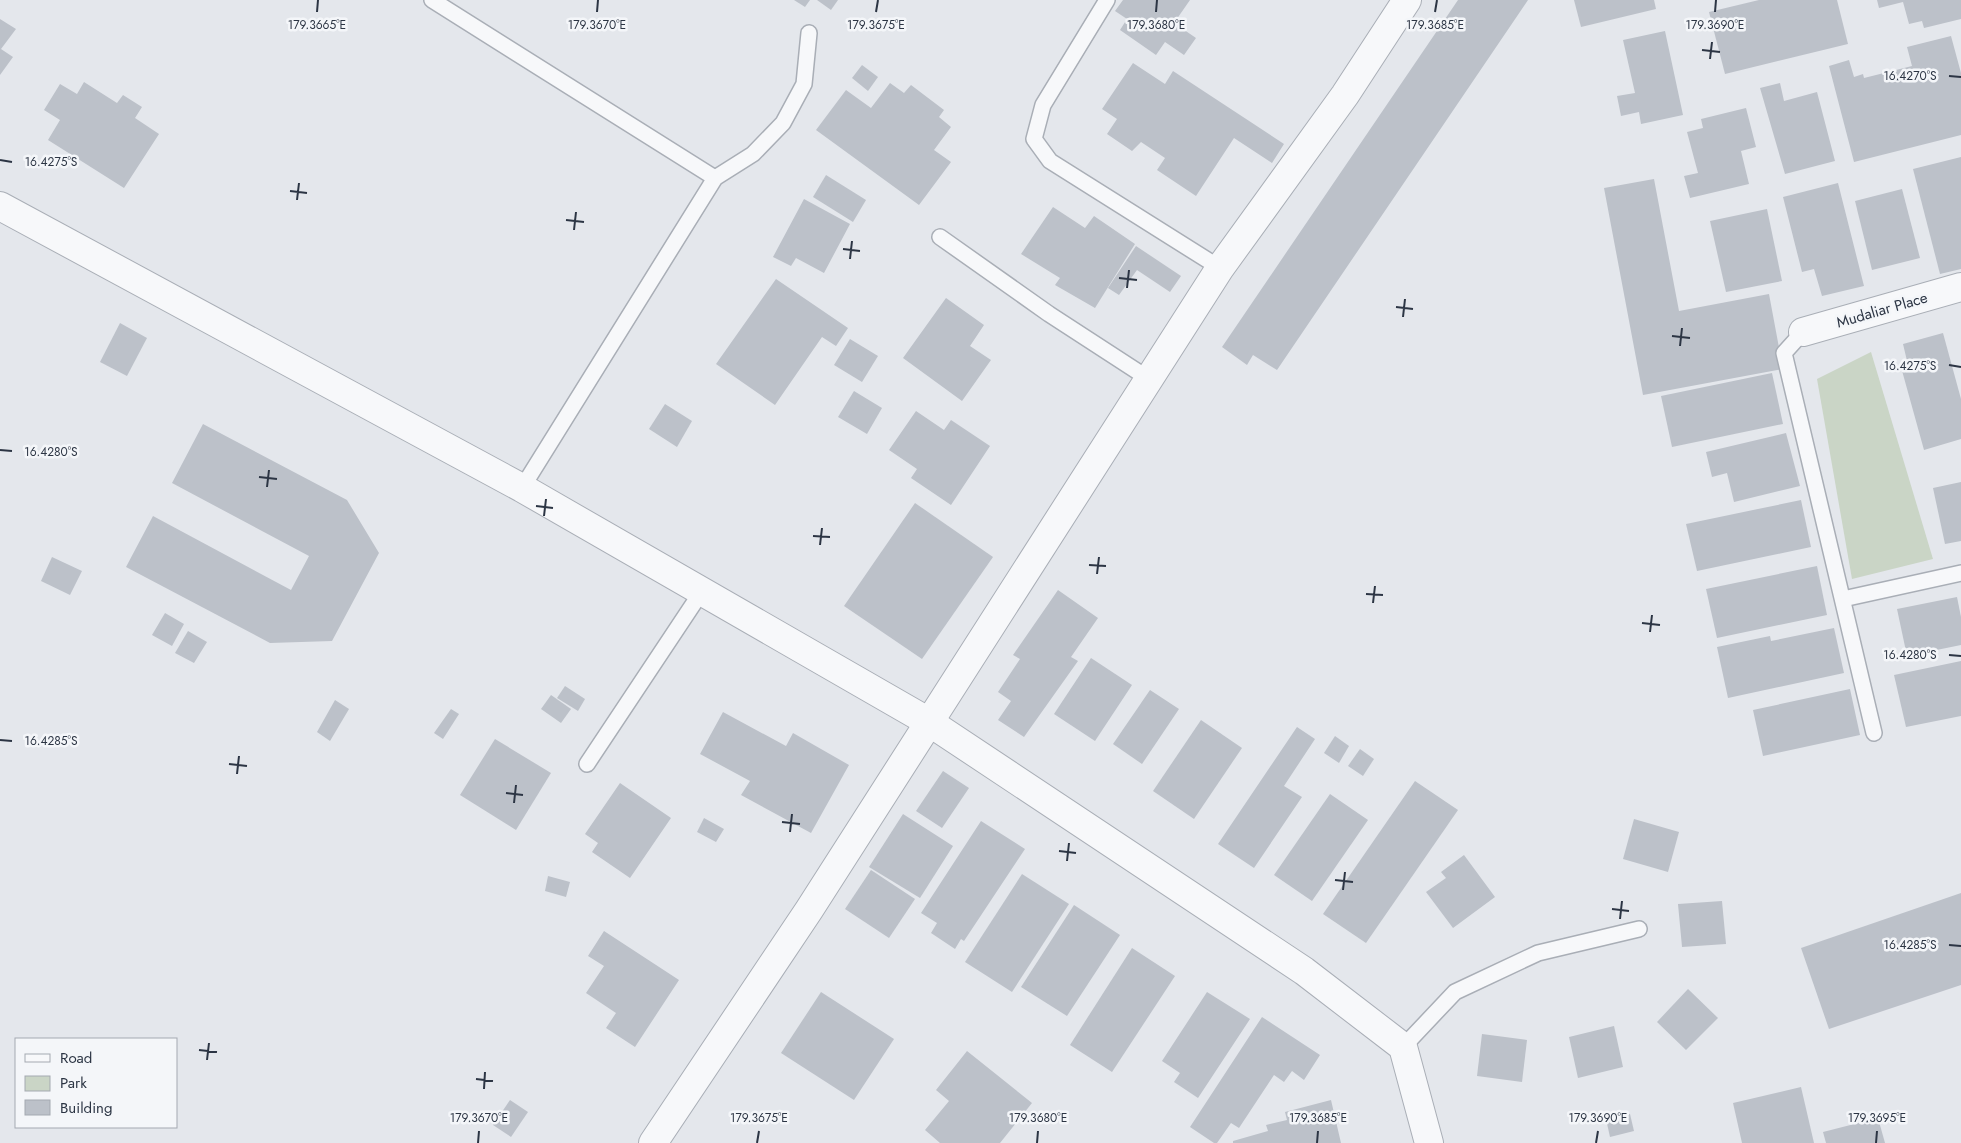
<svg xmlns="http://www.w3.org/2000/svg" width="1961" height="1143" font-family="Jost,sans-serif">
<rect width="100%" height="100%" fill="#e4e7ec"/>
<polygon fill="#cad5c6" points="1871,352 1933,559 1852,579 1817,379"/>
<g fill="#bcc1c9">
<polygon points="794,0 810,0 805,7"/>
<polygon points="817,0 838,0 831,10"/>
<polygon points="1123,0 1190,0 1174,23 1196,38 1184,55 1165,42 1156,55 1120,30 1127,19 1115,11"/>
<polygon points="1458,0 1528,0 1277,370 1253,355 1247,365 1222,347"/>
<polygon points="1574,0 1654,0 1656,9 1581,27"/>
<polygon points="1759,0 1837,0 1848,44 1725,74 1709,12"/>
<polygon points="1877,0 1961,0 1961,19 1924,28 1922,21 1909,24 1903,2 1879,8"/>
<polygon points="0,19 16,29 1,49 13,57 0,75"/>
<polygon points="1665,31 1683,115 1641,124 1639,112 1621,116 1617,96 1635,93 1623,40"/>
<polygon points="1951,36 1961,73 1961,135 1854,162 1829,66 1849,60 1854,77 1863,74 1864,78 1912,66 1907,47"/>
<polygon points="1133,63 1165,84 1173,71 1284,144 1272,163 1234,138 1196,196 1157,170 1165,158 1141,142 1132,151 1107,134 1117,119 1102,109"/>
<polygon points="862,65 878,77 868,91 852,78"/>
<polygon points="84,82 117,103 123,95 142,107 135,118 159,134 124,188 48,140 60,120 44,110 60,84 77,94"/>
<polygon points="890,83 904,93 911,85 944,110 939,117 951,127 934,150 951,162 919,205 816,130 846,90 871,108"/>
<polygon points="1780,83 1784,101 1817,92 1835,161 1785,174 1760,88"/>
<polygon points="1746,108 1756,147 1741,151 1749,184 1690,198 1684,176 1698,173 1687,132 1703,128 1701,119"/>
<polygon points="1961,157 1961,269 1940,274 1913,169"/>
<polygon points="826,175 866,200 853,222 813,197"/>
<polygon points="1654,179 1679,311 1769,294 1783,369 1643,395 1604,188"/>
<polygon points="1838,183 1864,286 1822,296 1814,269 1802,272 1783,197"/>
<polygon points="1902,189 1920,258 1872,270 1855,201"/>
<polygon points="804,199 850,224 824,273 796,258 791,266 773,257"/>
<polygon points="1053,207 1085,228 1094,216 1135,244 1095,308 1055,285 1060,278 1021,254"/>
<polygon points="1767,209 1782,281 1726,292 1710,221"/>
<polygon points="1136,246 1181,276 1170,292 1137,270 1119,295 1108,288"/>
<polygon points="776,279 848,328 836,346 822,337 775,405 716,364"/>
<polygon points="946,298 984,325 970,346 991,360 962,401 903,358"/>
<polygon points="120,323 147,338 127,376 100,362"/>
<polygon points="1943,333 1961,399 1961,439 1924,450 1901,367 1908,365 1903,344"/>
<polygon points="850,339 878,356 862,382 834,365"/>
<polygon points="1772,373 1783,424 1672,447 1661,396"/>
<polygon points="854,391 882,408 867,434 838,417"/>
<polygon points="665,404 692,421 677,447 649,429"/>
<polygon points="916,411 944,430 951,420 990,446 951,505 911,478 917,469 889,450"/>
<polygon points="203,424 347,500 379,553 332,641 270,643 126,567 153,516 291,590 309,556 172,483"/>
<polygon points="1786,433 1800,486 1734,502 1727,473 1712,477 1706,452"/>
<polygon points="1961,482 1961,541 1945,544 1933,488"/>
<polygon points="1801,500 1811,547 1697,571 1686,524"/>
<polygon points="915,503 993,557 922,659 844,606"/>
<polygon points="52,557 82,571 70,595 41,581"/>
<polygon points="1817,566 1827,615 1717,638 1706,589"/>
<polygon points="1058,590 1098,618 1071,657 1078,661 1024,737 998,720 1011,701 998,692 1020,659 1013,655"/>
<polygon points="1957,597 1961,617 1961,645 1907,656 1897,609"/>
<polygon points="165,613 184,624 172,646 152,635"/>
<polygon points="1834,628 1844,673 1728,698 1717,647 1770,636 1771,641"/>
<polygon points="188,631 207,642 194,663 175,653"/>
<polygon points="1091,658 1132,685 1095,741 1054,714"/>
<polygon points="1961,661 1961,716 1906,727 1894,675"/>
<polygon points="565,686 585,699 578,711 557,698"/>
<polygon points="1850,689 1860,735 1763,756 1753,710"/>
<polygon points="1150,690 1179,709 1142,764 1113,744"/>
<polygon points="551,695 571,709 561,723 541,709"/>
<polygon points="335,700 349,709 330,741 317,732"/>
<polygon points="451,709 459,714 443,739 434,733"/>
<polygon points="723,712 786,746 793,733 849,765 811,833 741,795 750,781 700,754"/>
<polygon points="1201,720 1242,748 1194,819 1153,791"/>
<polygon points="1297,727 1315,739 1284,786 1302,797 1254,868 1218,844"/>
<polygon points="1335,736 1349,746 1339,763 1324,753"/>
<polygon points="495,739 551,773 516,830 460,795"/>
<polygon points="1360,749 1374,759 1363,776 1348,766"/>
<polygon points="943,771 969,788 942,828 916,811"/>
<polygon points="1415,781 1458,810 1366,943 1323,914"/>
<polygon points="620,783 671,818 630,878 592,852 598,843 585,834"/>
<polygon points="1330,794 1368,820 1312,901 1274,875"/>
<polygon points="903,814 953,846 920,898 869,867"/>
<polygon points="704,818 724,829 716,842 697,832"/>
<polygon points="1634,819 1679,832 1668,872 1623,859"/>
<polygon points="981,821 1025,849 964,941 961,939 955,949 931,933 937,923 921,913"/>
<polygon points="1464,855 1495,897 1453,928 1426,892 1446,878 1441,872"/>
<polygon points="871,870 915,899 889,938 845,909"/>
<polygon points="1022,874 1069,904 1012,992 965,962"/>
<polygon points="548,876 570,882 566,897 545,891"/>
<polygon points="1961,893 1961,985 1829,1029 1801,948"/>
<polygon points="1722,901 1726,944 1682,947 1678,904"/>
<polygon points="1074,905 1120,935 1067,1016 1021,987"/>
<polygon points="604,931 679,980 635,1047 606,1028 616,1013 586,993 604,966 588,956"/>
<polygon points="1132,948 1175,976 1112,1072 1070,1045"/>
<polygon points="1688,989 1718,1018 1686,1050 1657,1022"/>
<polygon points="821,992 894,1039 854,1100 781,1053"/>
<polygon points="1207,992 1250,1019 1198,1098 1174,1082 1180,1073 1162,1061"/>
<polygon points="1262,1017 1320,1055 1304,1080 1292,1071 1284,1082 1274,1075 1239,1128 1231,1123 1217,1143 1214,1143 1190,1127"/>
<polygon points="1614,1026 1623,1067 1578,1078 1569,1037"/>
<polygon points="1482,1034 1527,1040 1522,1082 1477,1076"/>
<polygon points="967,1051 1032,1103 1000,1143 940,1143 925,1130 949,1101 936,1090"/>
<polygon points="1801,1087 1814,1143 1742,1143 1733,1103"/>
<polygon points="510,1100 528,1112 511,1137 493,1125"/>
<polygon points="1331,1100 1341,1143 1233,1143 1233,1141 1268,1131 1266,1125 1287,1120 1285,1112"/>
<polygon points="1630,1114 1634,1131 1610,1137 1606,1119"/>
<polygon points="1878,1118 1885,1143 1826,1143 1823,1132"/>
</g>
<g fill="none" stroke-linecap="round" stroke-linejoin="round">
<g stroke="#a9aeb6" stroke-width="18">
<g id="lane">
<polyline points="432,0 715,178"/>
<polyline points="1107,0 1043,105 1034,139 1050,161 1220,268"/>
<polyline points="940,237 1049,314 1149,379"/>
<polyline points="1803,332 1784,353 1874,733"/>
<polyline points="522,488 715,178 753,154 783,123 804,84 809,33"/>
<polyline points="1843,599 1961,573"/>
<polyline points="587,764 702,591"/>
<polyline points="1403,1047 1455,992 1538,953 1639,929"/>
</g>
</g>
<g stroke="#a9aeb6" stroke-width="30">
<g id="street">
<polyline points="0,206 522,488 929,722 1304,971 1403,1047 1429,1143"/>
<polyline points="1803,332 1961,287"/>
<polyline points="653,1143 809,910 1220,268 1345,95 1407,0"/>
</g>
</g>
<use href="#lane" stroke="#f7f8fa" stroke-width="15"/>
<use href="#street" stroke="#f7f8fa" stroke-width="28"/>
</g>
<path fill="none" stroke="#2c3544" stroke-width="2" d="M317,12L318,0M597,12L598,0M876,12L878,0M1156,12L1157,0M1435,12L1437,0M1715,12L1716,0M1702,50L1720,52M1710,59L1712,42M1949,76L1961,77M0,160L12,162M290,191L307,193M297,200L299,183M566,220L584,222M574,230L576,212M843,249L860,251M850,259L852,241M1119,278L1137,280M1127,288L1129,270M1396,307L1413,309M1403,317L1405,299M1672,336L1690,338M1680,346L1682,328M1949,365L1961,367M0,450L12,451M259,477L277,479M267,487L269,470M536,506L553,508M544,516L546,499M813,536L830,537M820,545L822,528M1089,565L1106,566M1097,574L1099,557M1366,594L1383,595M1373,603L1375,586M1642,623L1660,625M1650,632L1652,615M1949,655L1961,656M0,740L12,741M229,764L247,766M237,774L239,756M506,793L523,795M514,803L516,785M782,822L800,824M790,832L792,814M1059,851L1076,853M1067,861L1069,843M1335,880L1353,882M1343,890L1345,872M1612,909L1629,911M1620,919L1622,901M1949,945L1961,946M199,1050L217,1052M207,1060L209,1043M476,1079L493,1081M484,1089L485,1072M478,1143L479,1131M757,1143L759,1131M1037,1143L1038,1131M1317,1143L1318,1131M1596,1143L1598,1131M1876,1143L1877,1131"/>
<g text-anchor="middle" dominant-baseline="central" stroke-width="5" stroke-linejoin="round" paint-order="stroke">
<g font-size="15" fill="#2c3544" stroke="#f4f6f9">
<text transform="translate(1882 310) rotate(-16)">Mudaliar Place</text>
</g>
</g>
<g font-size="12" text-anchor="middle" fill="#2c3544" stroke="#f4f6f9" stroke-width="5" stroke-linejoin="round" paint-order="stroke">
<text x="317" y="29">179.3665°E</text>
<text x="597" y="29">179.3670°E</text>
<text x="876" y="29">179.3675°E</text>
<text x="1156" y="29">179.3680°E</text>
<text x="1435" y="29">179.3685°E</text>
<text x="1715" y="29">179.3690°E</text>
<text x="1910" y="80">16.4270°S</text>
<text x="51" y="166">16.4275°S</text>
<text x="1910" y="370">16.4275°S</text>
<text x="51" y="456">16.4280°S</text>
<text x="1910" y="659">16.4280°S</text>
<text x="51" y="745">16.4285°S</text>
<text x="1910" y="949">16.4285°S</text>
<text x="479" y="1122">179.3670°E</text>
<text x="759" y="1122">179.3675°E</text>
<text x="1038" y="1122">179.3680°E</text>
<text x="1318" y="1122">179.3685°E</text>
<text x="1598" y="1122">179.3690°E</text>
<text x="1877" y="1122">179.3695°E</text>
</g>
<rect x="15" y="1038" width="162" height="90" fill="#f4f6f9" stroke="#a4a9b1"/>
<rect x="25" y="1054" width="25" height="8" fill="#f7f8fa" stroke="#a4a9b1"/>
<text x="60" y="1063" font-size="15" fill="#2c3544">Road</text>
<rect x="25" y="1076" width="25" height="15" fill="#cad5c6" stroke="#a4a9b1"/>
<text x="60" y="1088" font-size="15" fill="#2c3544">Park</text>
<rect x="25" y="1100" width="25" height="15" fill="#bcc1c9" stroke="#a4a9b1"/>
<text x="60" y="1113" font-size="15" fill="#2c3544">Building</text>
</svg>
